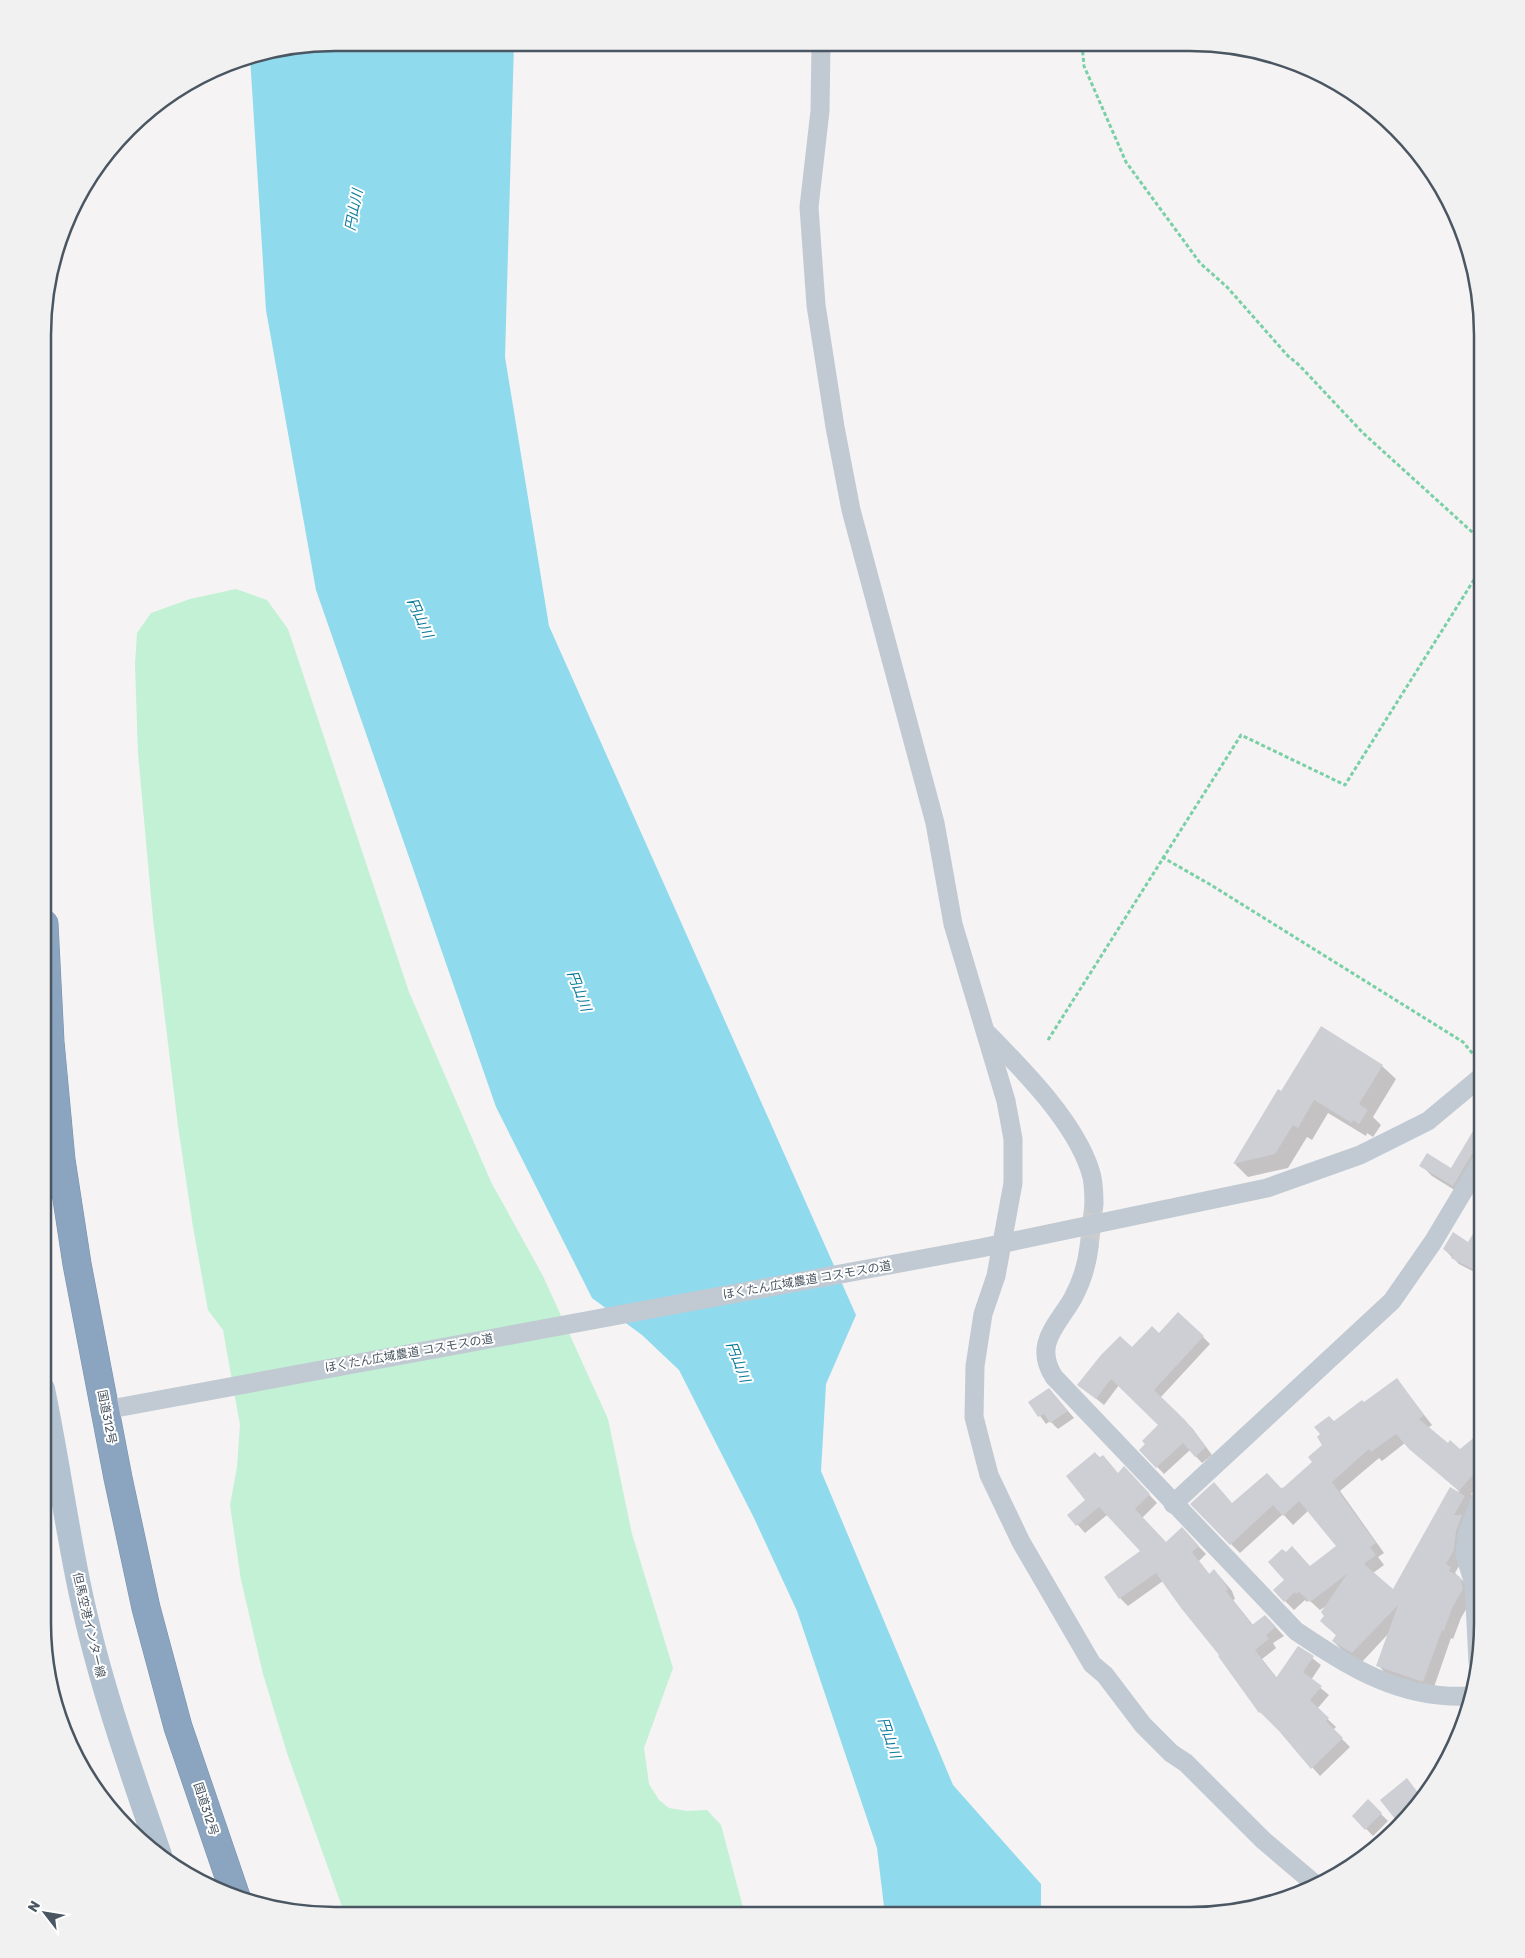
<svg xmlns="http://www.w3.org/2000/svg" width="1525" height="1958" font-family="Rubik,'Noto Sans JP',sans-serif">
<rect width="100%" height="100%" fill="#f5f3f3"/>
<polygon fill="#c3f1d5" points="236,589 267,600 288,629 409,992 491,1182 543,1276 608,1419 632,1534 673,1668 644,1748 649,1784 659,1800 669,1808 687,1811 707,1810 721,1825 745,1915 345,1915 287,1753 263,1674 241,1580 230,1505 237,1467 240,1425 223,1330 208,1310 193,1227 178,1126 153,919 138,753 135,665 137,633 151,613 190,599"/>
<polygon fill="#90daee" points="336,43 514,43 505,357 549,626 856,1315 826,1384 821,1471 953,1785 1041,1884 1041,1915 885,1915 877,1848 797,1611 754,1518 679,1370 642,1335 592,1298 496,1107 316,590 266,310 250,57"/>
<g fill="#0003" fill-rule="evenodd">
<polygon points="1382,1066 1396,1079 1373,1117 1381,1125 1373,1137 1367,1133 1366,1136 1328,1113 1312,1140 1307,1137 1288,1168 1248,1177 1235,1164 1279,1091 1281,1093"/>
<polygon points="1482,1119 1482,1167 1464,1196 1432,1176 1421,1165 1451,1170"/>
<polygon points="1478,1228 1482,1231 1482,1276 1459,1264 1444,1249 1469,1244"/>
<polygon points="1159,1335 1203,1337 1210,1344 1160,1398 1192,1428 1212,1455 1202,1463 1190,1450 1164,1474 1141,1450 1160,1425 1119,1385 1104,1405 1079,1385 1132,1348"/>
<path d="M1397,1380L1432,1425L1428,1428L1448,1445L1460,1451L1482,1438V1485L1471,1494L1480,1503L1463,1559L1455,1573L1469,1587L1472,1599L1461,1618L1453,1639L1451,1638L1433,1690L1387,1675L1378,1665L1389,1633L1362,1662L1342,1650L1333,1641L1337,1636L1321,1621L1326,1616V1606L1320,1610L1309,1600L1307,1602L1305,1600L1294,1610L1285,1601L1338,1546L1309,1510L1293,1525L1283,1514L1240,1553L1231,1544L1233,1504L1284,1488L1314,1462L1335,1423ZM1405,1443L1460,1492L1450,1490L1393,1591L1373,1573L1384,1565L1378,1557L1384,1553L1340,1491L1379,1458L1382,1461Z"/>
<polygon points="1056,1397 1074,1418 1058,1429 1050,1421 1046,1424 1030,1402"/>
<polygon points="1095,1453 1118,1474 1124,1468 1157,1503 1142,1518 1166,1543 1182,1529 1206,1554 1199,1561 1210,1575 1214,1571 1222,1579 1232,1591 1235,1599 1233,1600 1253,1625 1265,1616 1284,1636 1273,1643 1276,1648 1262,1659 1277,1678 1298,1647 1321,1665 1311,1680 1329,1695 1317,1709 1336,1727 1333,1730 1350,1747 1320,1776 1269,1719 1260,1712 1221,1655 1163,1581 1128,1606 1120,1598 1142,1551 1107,1515 1085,1533 1069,1515 1087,1500"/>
<polygon points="1368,1801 1388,1821 1373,1836 1354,1816"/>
</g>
<g fill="#cdcfd5">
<polygon points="1321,1026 1383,1065 1359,1104 1368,1110 1359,1124 1353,1120 1352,1123 1314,1100 1298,1128 1293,1125 1275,1154 1233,1164 1278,1089 1281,1091"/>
<polygon points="1482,1116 1482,1145 1472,1154 1453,1186 1419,1166 1427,1153 1451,1168"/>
<polygon points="1482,1219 1482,1274 1451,1258 1452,1255 1443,1249 1453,1232 1468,1242"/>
<polygon points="1178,1312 1204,1336 1154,1390 1185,1420 1206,1447 1195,1457 1183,1443 1156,1468 1139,1450 1145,1444 1142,1441 1158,1425 1111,1379 1096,1399 1077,1385 1101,1355 1120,1336 1132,1347 1152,1326 1159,1333"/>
<polygon points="1397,1378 1424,1415 1419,1419 1448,1443 1450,1440 1460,1449 1482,1431 1482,1464 1459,1491 1409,1449 1396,1434 1371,1452 1369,1449 1332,1482 1376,1543 1370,1547 1376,1555 1364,1564 1393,1589 1450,1487 1465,1496 1454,1515 1462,1515 1456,1531 1454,1550 1446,1564 1451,1567 1449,1571 1460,1577 1463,1589 1452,1608 1444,1631 1442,1630 1423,1682 1376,1666 1398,1605 1352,1653 1332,1641 1336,1635 1320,1621 1324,1616 1321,1612 1347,1574 1310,1602 1299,1592 1296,1594 1295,1592 1284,1602 1273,1590 1284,1580 1268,1562 1282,1549 1286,1552 1292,1546 1310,1566 1336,1546 1299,1501 1283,1516 1273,1505 1230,1545 1190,1504 1214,1482 1232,1503 1267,1473 1281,1488 1284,1487 1312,1462 1308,1457 1322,1445 1317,1437 1320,1434 1314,1427 1329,1416 1334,1421 1362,1400 1364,1402"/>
<polygon points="1049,1388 1068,1411 1050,1423 1044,1414 1038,1417 1028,1402"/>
<polygon points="1095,1452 1099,1458 1103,1455 1118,1473 1124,1466 1150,1494 1135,1509 1166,1542 1182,1527 1199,1546 1192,1552 1209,1574 1214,1569 1224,1582 1228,1590 1226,1591 1252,1625 1265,1615 1276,1627 1266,1635 1269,1639 1255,1650 1276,1678 1298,1646 1314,1656 1303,1672 1322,1686 1310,1700 1329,1718 1326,1721 1343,1738 1311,1769 1279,1731 1260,1712 1259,1713 1218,1656 1219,1655 1181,1608 1156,1573 1119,1599 1104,1577 1140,1551 1099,1507 1076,1526 1067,1515 1085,1500 1066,1476"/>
<polygon points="1407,1778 1422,1798 1399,1824 1380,1800"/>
<polygon points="1368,1799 1382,1813 1365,1830 1352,1816"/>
</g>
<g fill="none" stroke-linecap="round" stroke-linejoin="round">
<polyline stroke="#caccce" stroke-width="19" stroke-dasharray="19 9" stroke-linecap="butt" points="1089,1247 1094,1204"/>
<g stroke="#7690ad" stroke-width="29">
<polyline id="highway" points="44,924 50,1042 61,1160 77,1264 118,1478 146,1608 178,1727 236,1897"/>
</g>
<g stroke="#7ad0a6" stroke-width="3" stroke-dasharray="4 2.5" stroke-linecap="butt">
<polyline points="1082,45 1084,66 1126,162 1200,263 1227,287 1288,356 1299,365 1363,433 1482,541"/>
<polyline points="1162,857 1211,885 1463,1042 1478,1060"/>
<polyline points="1048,1040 1241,735 1345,785 1482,567"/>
</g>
<g stroke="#c1cad2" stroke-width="19">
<polyline points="821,44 820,111 809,207 816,305 835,427 851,510 935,823 953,924 1006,1101 1013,1139 1013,1183 996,1276 983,1314 975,1366 974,1417 989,1475 1021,1542 1092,1664 1105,1675 1143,1725 1171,1753 1186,1763 1263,1840 1316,1885"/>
<path d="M988,1034C1024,1071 1074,1121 1090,1170C1094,1181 1094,1193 1094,1204"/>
<path d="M1089,1247C1087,1265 1081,1283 1073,1298C1057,1326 1033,1344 1054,1377L1296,1631C1351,1668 1401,1700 1471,1696"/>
<polyline points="105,1410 981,1248 1267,1188 1360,1155 1428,1121 1482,1076"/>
<polyline points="1173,1504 1392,1301 1433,1242 1482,1160"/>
<polyline points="1478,1662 1474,1584 1465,1555 1467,1535 1482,1495"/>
</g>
<path stroke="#b3c2d1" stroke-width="24" d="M43,1389C57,1456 66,1524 80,1590C99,1681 130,1768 160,1855"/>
<use href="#highway" stroke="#8ba5c1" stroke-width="28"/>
</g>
<g text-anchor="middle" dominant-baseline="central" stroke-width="4" stroke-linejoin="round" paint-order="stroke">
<g font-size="12" fill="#4a5661" stroke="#fff">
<text transform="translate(807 1280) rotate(-10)">ほくたん広域農道 コスモスの道</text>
<text transform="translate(409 1353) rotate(-10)">ほくたん広域農道 コスモスの道</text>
<text transform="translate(107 1417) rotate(79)">国道312号</text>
<text transform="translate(89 1625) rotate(77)">但馬空港インター線</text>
<text transform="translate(206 1809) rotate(72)">国道312号</text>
</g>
<g font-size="14" font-style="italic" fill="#0c7c9b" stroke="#fff">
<text transform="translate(354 210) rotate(-79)">円山川</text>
<text transform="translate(420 618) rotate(66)">円山川</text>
<text transform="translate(579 991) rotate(69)">円山川</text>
<text transform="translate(738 1362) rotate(69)">円山川</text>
<text transform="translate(889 1738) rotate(71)">円山川</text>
</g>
</g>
<path d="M0 0H1525V1958H0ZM335 51H1190A284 284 0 0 1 1474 335V1623A284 284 0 0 1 1190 1907H335A284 284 0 0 1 51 1623V335A284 284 0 0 1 335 51Z" fill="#f1f1f2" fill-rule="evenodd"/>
<path fill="none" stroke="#4a5661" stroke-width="2.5" d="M335 51H1190A284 284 0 0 1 1474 335V1623A284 284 0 0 1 1190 1907H335A284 284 0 0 1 51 1623V335A284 284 0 0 1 335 51Z"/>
<g transform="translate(45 1913) rotate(301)" stroke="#ffffff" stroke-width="4" paint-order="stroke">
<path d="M0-4L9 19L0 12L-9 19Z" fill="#4a5661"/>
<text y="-8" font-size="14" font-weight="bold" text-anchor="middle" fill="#4a5661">N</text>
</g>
</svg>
